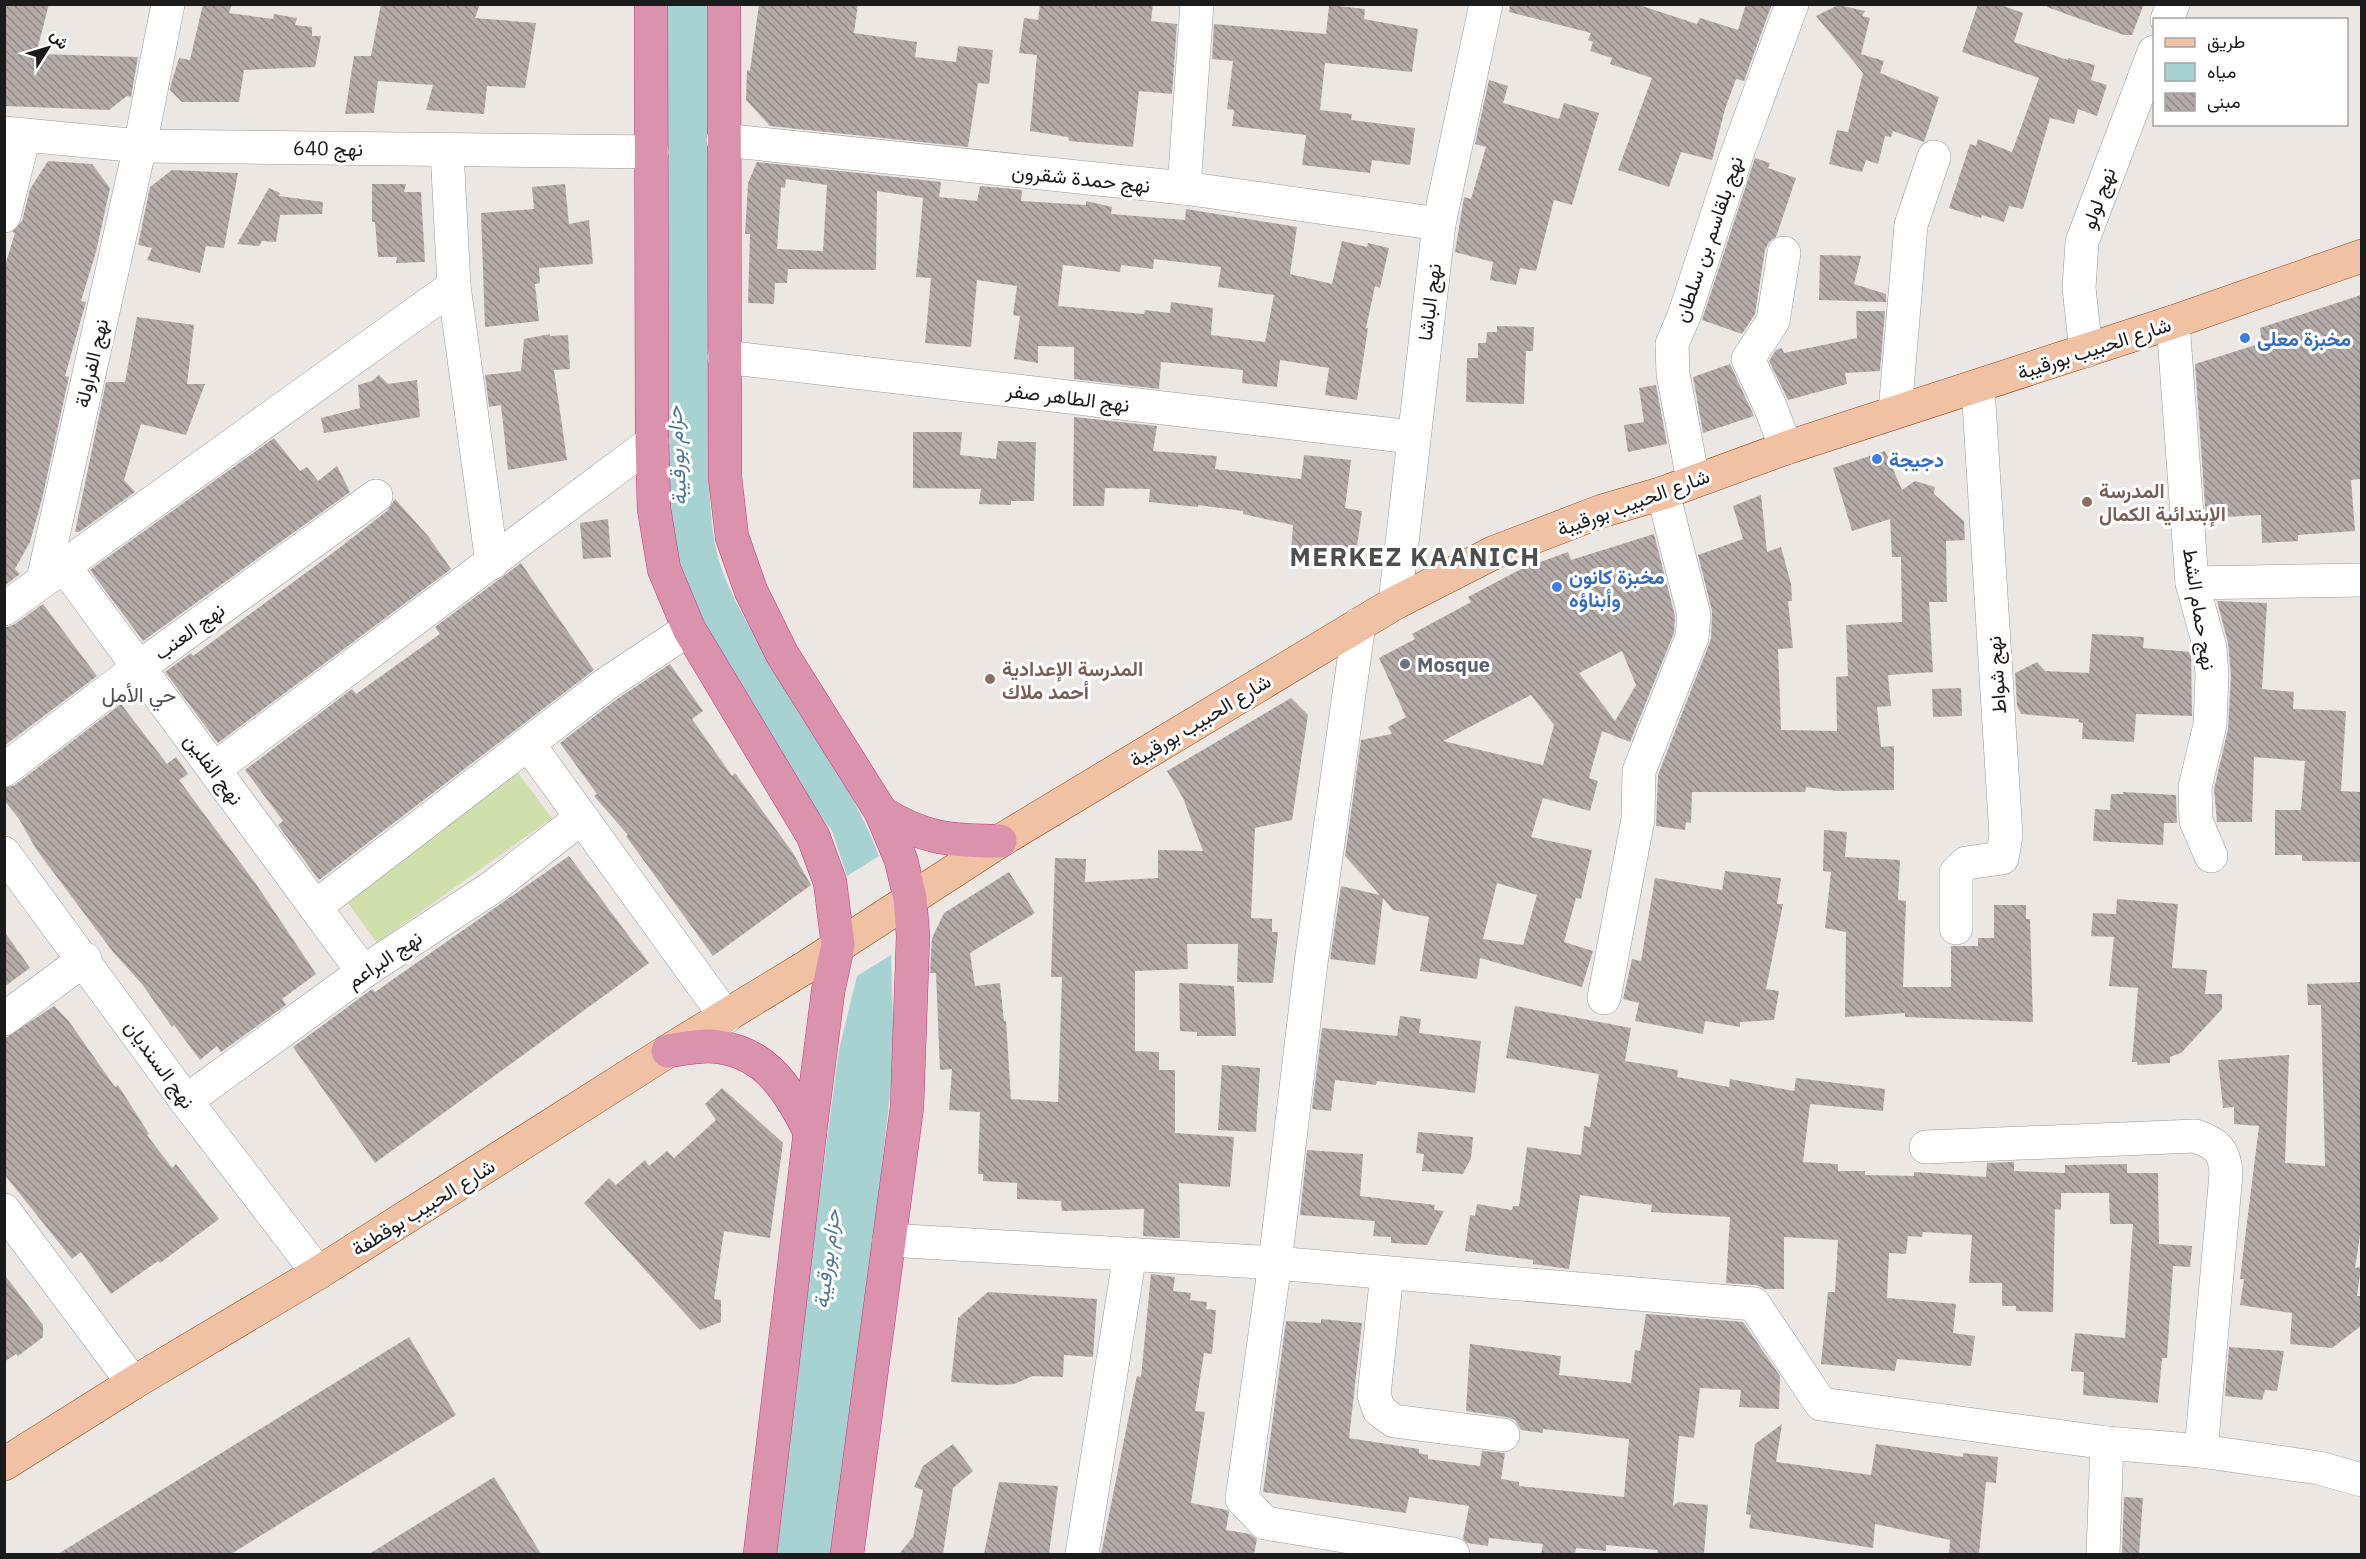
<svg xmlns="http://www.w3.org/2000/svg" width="2366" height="1559" font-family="'IBM Plex Sans',Vazirmatn,sans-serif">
<defs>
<pattern id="building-back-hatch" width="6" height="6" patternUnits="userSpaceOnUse" patternTransform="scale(1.5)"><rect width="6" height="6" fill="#b4aba8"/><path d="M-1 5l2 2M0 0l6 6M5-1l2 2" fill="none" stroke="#928a88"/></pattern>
</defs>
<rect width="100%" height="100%" fill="#ece7e2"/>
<polygon fill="#cfe0ad" points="516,770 552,818 377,943 343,896"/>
<g fill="#a7d2d4">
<path d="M666,5H708V465C710,498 710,532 720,564C729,592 744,617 758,642C798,713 850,780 879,856L847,876L832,831L808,799L711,641L682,578L667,511Z"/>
<polygon points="891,955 894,1057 874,1239 831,1554 772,1554 839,1050 857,976"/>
</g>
<g fill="url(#building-back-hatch)" fill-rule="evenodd">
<polygon points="4,4 49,4 36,54 138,57 131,97 127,96 109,110 4,106"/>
<polygon points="203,4 232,4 229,13 273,19 274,14 297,18 295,25 312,27 312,36 321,36 315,67 244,70 239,102 182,102 170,90 171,84 179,58 190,60"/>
<polygon points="381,4 480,4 475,18 536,23 525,88 487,86 484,114 426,110 433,85 378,81 374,113 345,114 354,56 371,56"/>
<polygon points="759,4 858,4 854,33 917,42 915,57 956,62 958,46 993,50 989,84 978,83 968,147 770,126 746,100 747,70 750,71"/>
<polygon points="1040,4 1153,4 1151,21 1177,24 1172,94 1139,91 1133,147 1069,141 1068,137 1030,131 1037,55 1019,53 1024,18 1038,20"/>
<polygon points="1510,4 1636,4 1697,24 1700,18 1738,30 1746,4 1772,4 1744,81 1736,79 1725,109 1712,160 1681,152 1669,187 1618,170 1652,78 1610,64 1612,58 1590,51 1593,42 1588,40 1591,33 1509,12"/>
<polygon points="1978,4 1998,4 2023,13 2014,42 2068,60 2068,58 2095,65 2091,80 2107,85 2097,116 2078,109 2074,124 2050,118 2023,209 2009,206 2004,222 1982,215 1981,218 1949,208 1970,144 1976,146 1978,139 2012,152 2039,78 1962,52"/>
<polygon points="2047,4 2144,4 2132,35 2124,35 2047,7"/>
<polygon points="1329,5 1365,9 1364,19 1418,29 1412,72 1325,63 1320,110 1352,114 1351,120 1415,128 1410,165 1372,160 1370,173 1302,165 1306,135 1232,126 1234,110 1227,109 1233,61 1212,59 1214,24 1326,34"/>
<polygon points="1838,5 1865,11 1862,16 1870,18 1861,54 1884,61 1880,73 1939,97 1924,142 1893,131 1891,137 1885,136 1878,164 1866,160 1862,172 1829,164 1837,130 1848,132 1863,73 1816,16"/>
<polygon points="1489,80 1508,86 1503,103 1559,119 1564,103 1599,113 1572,205 1554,200 1536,271 1520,268 1516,285 1490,280 1493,262 1455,252 1464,197 1471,199 1486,147 1475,144"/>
<polygon points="1755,158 1770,163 1768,168 1796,178 1776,237 1769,242 1765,250 1755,314 1742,334 1702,320"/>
<polygon points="48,161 92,164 110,188 96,252 81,301 86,302 65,376 69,377 42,499 30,542 15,569 20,574 4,586 4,269 15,233 12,232 22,221 30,189"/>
<path d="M757,162L941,182L939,197L977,201L980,186L1022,190L1021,201L1086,205V201L1112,207L1111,214L1185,220L1186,209L1297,227L1290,274L1332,284L1342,241L1367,247L1368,243L1389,248L1380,288L1375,286L1366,328H1368L1357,400L1325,395L1329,368L1280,360L1277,387L1242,383L1243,370L1161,362L1159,389L1074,379V347L1038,346V363L1014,359L1020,316L1013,315L1017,286L977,280L971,347L925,343L931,278L916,277L923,198L877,191L876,270L788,269L787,283H775L774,304L748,303L750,234H745L748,183ZM786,179L827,185L823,251L777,249L781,187L785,188ZM1154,259L1221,267L1218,287L1274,295L1265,342L1211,335L1213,308L1171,302L1170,313L1145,310L1144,314L1058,306L1063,265L1120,272L1121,265L1153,269Z"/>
<polygon points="172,170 238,173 224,248 206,246 200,273 147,260 152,248 138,245 150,187"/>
<polygon points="372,184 406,184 404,192 421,192 425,262 396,263 397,257 378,257 375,222 372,222"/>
<polygon points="565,184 569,224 589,220 593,264 539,268 540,283 535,284 539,321 485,327 481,213 534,209 532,187"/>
<polygon points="269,188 280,193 279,196 323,202 322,214 280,215 276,242 262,241 259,246 237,244"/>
<polygon points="1820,255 1861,256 1854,284 1886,294 1886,302 1819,300"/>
<polygon points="2361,295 2361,479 2351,480 2355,531 2298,535 2298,541 2262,543 2261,515 2206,518 2195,364 2262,343 2260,328"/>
<polygon points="1856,311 1885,311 1880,371 1845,373 1847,384 1788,400 1769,361 1776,350 1782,348 1784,353 1857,338"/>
<polygon points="137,317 194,325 187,384 205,384 186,435 141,424 124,480 135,492 79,532 75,532 106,382 125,382"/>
<polygon points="1497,326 1534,327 1533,351 1526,351 1524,404 1466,402 1467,358 1478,358 1478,343 1486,343 1487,332 1497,332"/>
<polygon points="550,334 550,336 568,335 570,369 554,370 567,460 508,470 501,405 489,407 485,375 521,371 524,339"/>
<polygon points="1730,364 1754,416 1703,433 1693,377"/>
<polygon points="379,375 388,384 417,380 420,417 324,433 321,418 360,408 358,385 372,381"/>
<polygon points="1656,385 1667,444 1628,452 1624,425 1644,422 1639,388"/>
<polygon points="1074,417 1157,426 1153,451 1217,456 1215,469 1301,479 1304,455 1351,460 1345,508 1362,511 1356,553 1338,550 1338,554 1313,552 1312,567 1290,565 1293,525 1243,514 1243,511 1198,505 1198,507 1149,502 1150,489 1105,488 1104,506 1073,506"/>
<polygon points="913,432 962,432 960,455 996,459 998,441 1036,442 1034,501 1011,501 1011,505 979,504 981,489 913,488"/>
<polygon points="274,438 300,471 307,467 318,481 337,466 350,492 143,641 90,570"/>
<polygon points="1885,451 1902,490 1915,481 1935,487 1934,494 1964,521 1965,540 1946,541 1947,602 1929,602 1933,672 1888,675 1891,706 1877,707 1881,747 1894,746 1894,790 1837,791 1806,787 1805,792 1692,792 1691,823 1686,822 1685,830 1656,826 1658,775 1711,639 1712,611 1698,555 1743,539 1733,506 1761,495 1767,552 1781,547 1791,584 1792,601 1788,601 1793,648 1778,649 1781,730 1837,731 1836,677 1848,676 1846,625 1902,622 1901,557 1892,557 1890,519 1852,531 1833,468"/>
<polygon points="395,499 428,536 451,569 218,743 165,672 191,653 193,656 330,555 387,511"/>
<polygon points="608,519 611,557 583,559 580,523"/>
<path d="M1654,534L1675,616L1674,633L1630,742L1602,731L1589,778L1598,781L1590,811L1543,798L1531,837L1592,850L1581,899L1576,898L1564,942L1593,951L1582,987L1480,958L1477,979L1420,971L1429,917L1393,910L1383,898L1375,965L1330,959L1341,886L1380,895L1345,856L1361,740L1392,734L1388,727L1406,717L1379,658L1415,639L1412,634L1471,602L1468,597L1521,569L1568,552L1571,560ZM1622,651L1636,685L1615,721L1579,673ZM1531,695L1554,725L1543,765L1443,741ZM1497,883L1537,895L1523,945L1483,939Z"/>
<polygon points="521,563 594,670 319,880 278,825 283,821 245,770 352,689 356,694 440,634 435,627"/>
<polygon points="2217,601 2267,603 2262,689 2294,692 2293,709 2346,711 2341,791 2361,792 2361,862 2302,861 2302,855 2275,855 2275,810 2301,810 2305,761 2254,757 2252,822 2217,822 2214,789 2228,729 2231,676 2228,643"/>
<polygon points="43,604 97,676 4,746 4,628 15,624"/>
<polygon points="2092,634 2144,637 2143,648 2191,652 2192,716 2136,714 2134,742 2082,739 2083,723 2078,722 2079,719 2021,714 2017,706 2015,673 2037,662 2045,671 2089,673"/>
<polygon points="670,664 703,711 692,719 732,776 735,773 793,853 811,885 713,956 626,836 628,835 594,796 597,794 560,743 617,699"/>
<polygon points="1961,688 1962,716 1933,717 1932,689"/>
<polygon points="1291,698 1308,715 1292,820 1255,828 1251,918 1272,919 1272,932 1278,932 1273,983 1237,982 1238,944 1187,944 1188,969 1135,971 1135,1051 1159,1052 1159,1070 1175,1070 1175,1133 1234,1137 1230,1187 1179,1183 1180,1238 1175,1238 1143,1236 1144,1209 1062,1211 1061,1201 1017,1199 1017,1183 983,1181 983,1174 978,1174 980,1112 949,1110 952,1069 940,1070 936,973 930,973 932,938 944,913 1009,872 1035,913 970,953 975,986 1000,983 1004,1021 1006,1021 1011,1099 1058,1102 1062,977 1051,977 1055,858 1086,859 1085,882 1158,878 1158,850 1203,851 1183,798 1167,771"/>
<polygon points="121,704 167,764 176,757 188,774 179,780 256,884 316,974 282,999 286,1005 221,1052 217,1046 200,1060 174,1025 172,1027 142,984 113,952 36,849 19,819 4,800 4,788 15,785"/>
<polygon points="2123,792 2176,795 2177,823 2164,823 2163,845 2093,841 2095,809 2110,810 2111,794 2123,794"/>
<polygon points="1824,830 1847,832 1845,857 1900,860 1898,900 1906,901 1903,987 1951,987 1951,946 1978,946 1978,938 1994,938 1994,905 2026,905 2026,919 2030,919 2033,1022 1905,1017 1905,1013 1845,1017 1846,932 1825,928 1831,872 1823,871"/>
<polygon points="569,856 649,963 375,1163 293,1047 372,989 375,992"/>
<polygon points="1725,871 1781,878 1777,904 1783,904 1766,989 1779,991 1774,1020 1740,1022 1740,1027 1705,1021 1703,1034 1635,1021 1639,1003 1623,999 1632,959 1641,961 1655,878 1722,890"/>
<polygon points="2117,899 2178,904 2172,968 2207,970 2205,994 2222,994 2222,1009 2181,1053 2170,1057 2170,1063 2137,1065 2137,1062 2132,1062 2138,988 2109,986 2114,937 2091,936 2093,913 2116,914"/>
<polygon points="4,931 30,968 4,987"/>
<polygon points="2361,982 2361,1229 2355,1268 2361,1267 2357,1296 2361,1296 2361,1326 2332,1348 2290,1344 2292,1313 2240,1305 2244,1279 2240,1279 2259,1126 2234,1124 2234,1107 2223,1108 2218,1060 2289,1055 2285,1163 2325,1166 2321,1005 2308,1005 2307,984"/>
<polygon points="1179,983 1234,986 1236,1036 1197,1036 1197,1032 1180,1031"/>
<polygon points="54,1006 68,1020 115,1087 118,1085 149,1134 147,1135 172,1168 176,1164 219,1219 160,1263 158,1261 111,1294 81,1252 72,1259 4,1174 4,1039"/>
<polygon points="1515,1006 1631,1028 1625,1061 1678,1070 1677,1077 1729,1087 1730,1079 1794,1091 1796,1078 1885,1089 1883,1111 1810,1104 1803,1162 1838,1164 1838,1171 1865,1171 1865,1175 1914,1176 1914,1172 1986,1177 1987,1163 2014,1162 2014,1171 2065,1173 2065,1165 2127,1164 2127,1173 2158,1173 2159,1244 2192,1246 2190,1267 2173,1266 2167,1358 2162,1358 2158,1403 2083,1395 2084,1372 2071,1371 2075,1333 2125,1338 2133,1224 2110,1224 2109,1193 2061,1193 2061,1210 2055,1209 2053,1312 2016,1311 2016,1306 2002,1306 2002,1283 1969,1283 1972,1235 1923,1232 1922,1237 1908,1236 1906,1254 1889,1253 1887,1298 1956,1304 1953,1333 1975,1336 1971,1366 1897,1359 1895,1371 1821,1364 1828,1292 1835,1292 1838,1240 1784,1237 1784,1289 1765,1289 1756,1285 1726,1283 1730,1217 1651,1212 1652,1205 1580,1195 1569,1269 1533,1264 1533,1260 1465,1251 1470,1215 1475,1216 1477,1204 1512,1210 1513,1206 1519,1206 1527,1147 1581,1155 1584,1126 1590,1127 1599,1074 1506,1058"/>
<polygon points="1400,1016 1421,1019 1419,1033 1481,1041 1475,1093 1377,1081 1376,1085 1335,1080 1331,1111 1312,1109 1322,1028 1397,1036"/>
<polygon points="1222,1065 1260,1068 1256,1132 1218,1130"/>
<polygon points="722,1088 783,1143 770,1238 724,1231 714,1299 721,1300 721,1322 700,1330 584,1203 609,1178 616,1185 645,1160 649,1166 667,1151 674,1158 716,1120 705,1104"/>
<polygon points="1418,1132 1473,1137 1471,1158 1463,1174 1422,1171 1424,1154 1416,1153"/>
<polygon points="1307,1150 1363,1154 1360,1196 1435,1205 1434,1210 1444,1211 1427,1245 1391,1243 1391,1237 1373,1236 1375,1221 1300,1215"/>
<polygon points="4,1274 43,1325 43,1337 18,1356 16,1354 4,1362"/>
<polygon points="1151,1274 1175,1277 1173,1291 1191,1293 1190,1300 1207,1302 1206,1309 1216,1310 1212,1354 1204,1353 1195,1411 1205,1412 1191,1503 1227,1510 1229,1512 1226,1530 1250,1534 1257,1539 1254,1554 1101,1554 1137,1376 1141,1377"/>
<polygon points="988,1292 1097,1299 1093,1357 1064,1355 1063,1377 1033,1376 1014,1384 997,1385 951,1382 958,1318"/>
<polygon points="1646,1314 1743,1322 1780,1376 1779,1409 1739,1407 1741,1390 1700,1388 1694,1438 1679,1436 1673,1506 1678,1502 1708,1505 1704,1554 1657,1554 1658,1550 1606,1545 1606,1551 1576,1548 1575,1554 1541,1554 1543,1544 1489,1538 1488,1546 1467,1543 1463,1539 1469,1506 1409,1497 1406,1513 1263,1492 1286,1321 1321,1323 1321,1319 1362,1323 1349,1438 1419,1449 1419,1453 1428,1455 1428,1459 1480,1466 1482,1451 1505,1453 1501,1479 1519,1482 1519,1486 1624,1497 1629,1439 1543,1429 1543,1433 1521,1430 1515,1420 1506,1417 1466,1411 1470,1344 1561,1356 1559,1375 1631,1383 1635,1350 1640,1351"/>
<polygon points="409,1337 456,1415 231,1554 58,1554"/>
<polygon points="2229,1347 2284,1351 2277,1391 2265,1390 2262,1400 2225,1396"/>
<polygon points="1782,1424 1776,1462 1871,1475 1876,1444 1963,1457 1963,1453 1998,1457 1996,1483 1986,1482 1979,1554 1949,1554 1950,1540 1875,1524 1873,1548 1749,1528 1751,1515 1746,1514 1755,1444"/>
<polygon points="953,1444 973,1471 953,1488 943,1554 899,1554 913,1537 923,1490 914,1487 923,1466"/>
<polygon points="494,1477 541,1554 369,1554"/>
<polygon points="999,1482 1058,1486 1049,1554 984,1554"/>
<polygon points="2124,1497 2143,1498 2139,1554 2122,1554"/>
</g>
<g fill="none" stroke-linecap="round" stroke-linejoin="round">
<g stroke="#989898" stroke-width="34">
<g id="minor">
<polyline points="2167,20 2173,4"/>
<polyline points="4,133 140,146 652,152"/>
<polyline points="723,140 1184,188 1439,224"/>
<polyline points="447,150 454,286"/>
<polyline points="1184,188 1197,4"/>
<polyline points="4,216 24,136"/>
<polyline points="1784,253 1773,321 1748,359 1770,406 1786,448"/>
<polyline points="2173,322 2192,583 2210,648 2212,675 2210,725 2195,787 2196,821 2211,856"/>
<polyline points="2086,351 2079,288 2082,242 2154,52"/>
<polyline points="724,357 1412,437"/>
<polyline points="1895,412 1911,225 1934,157"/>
<polyline points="1693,480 1673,374 1672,344 1684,316 1736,157 1792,4"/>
<polyline points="64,566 363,972"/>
<polyline points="43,580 140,146 168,4"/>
<polyline points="2192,583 2362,580"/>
<polyline points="1395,603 1439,224 1486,4"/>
<polyline points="4,609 454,286 492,563"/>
<polyline points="1359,624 1311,963 1275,1263 1242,1499 1265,1523 1453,1554"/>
<polyline points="529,745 726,1017"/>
<polyline points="214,769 652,442"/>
<polyline points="4,770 138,668 376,496"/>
<polyline points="4,853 186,1101 318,1273"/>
<polyline points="315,907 606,684 689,629"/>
<polyline points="1956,928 1956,873 1966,863 2002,858 2006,836 1978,387"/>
<polyline points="1604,998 1638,819 1639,771 1692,637 1694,615 1663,493"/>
<polyline points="4,1019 85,959"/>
<polyline points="186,1101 363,972 494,886 581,818"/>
<path d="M1926,1147L2195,1136C2216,1143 2225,1150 2226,1174L2201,1451"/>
<polyline points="4,1210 133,1383"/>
<polyline points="889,1240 1275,1263 1754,1304 1821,1404 2107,1443 2201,1451 2319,1468 2362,1480"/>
<polyline points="1387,1273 1374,1395 1379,1410 1394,1421 1503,1435"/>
<polyline points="1082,1554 1130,1254"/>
<polyline points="2103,1554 2107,1443"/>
</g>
</g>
<g stroke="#824911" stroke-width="34">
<polyline id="major" points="4,1464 133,1383 318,1273 668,1051 806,967 1000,841 1395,603 1495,552 1602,511 1663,493 1786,448 2173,322 2362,256"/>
</g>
<g stroke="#c1387e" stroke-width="34">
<g id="highway">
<polyline points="651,4 652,442 654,509 664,569 689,629 813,836 830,882 838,945 828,992 810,1132 760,1554"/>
<polyline points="724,4 725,477 732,537 751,591 782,654 881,812 901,860 910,898 913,936 907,1107 847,1554"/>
<path d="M881,812C923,839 951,841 1000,841"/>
<path d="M668,1051C684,1049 702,1044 719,1047C768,1054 790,1092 810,1132"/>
</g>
</g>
<use href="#minor" stroke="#fff" stroke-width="33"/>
<use href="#major" stroke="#f0c2a3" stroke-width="33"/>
<use href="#highway" stroke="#db92ac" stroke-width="33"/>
</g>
<g fill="#3f7fe0" stroke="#fff" stroke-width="2">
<circle cx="2245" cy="338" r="6"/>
<circle cx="1877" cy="459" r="6"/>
<circle cx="1557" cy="587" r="6"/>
</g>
<g fill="#8d6e63" stroke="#fff" stroke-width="2">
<circle cx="2087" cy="502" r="6"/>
<circle cx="990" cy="679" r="6"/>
</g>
<circle fill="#6b7280" stroke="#fff" stroke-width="2" cx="1405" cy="664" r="6"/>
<g text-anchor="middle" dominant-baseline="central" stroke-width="6" stroke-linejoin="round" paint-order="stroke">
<g font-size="20" fill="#1b1b1b" stroke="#fff">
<text transform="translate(328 148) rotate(1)">نهج 640</text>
<text transform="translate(1081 178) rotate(6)">نهج حمدة شقرون</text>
<text transform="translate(2098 198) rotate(-70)">نهج لولو</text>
<text transform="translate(1708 239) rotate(-71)">نهج بلقاسم بن سلطان</text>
<text transform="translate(1429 302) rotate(-83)">نهج الباشا</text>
<text transform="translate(2094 348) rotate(-18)">شارع الحبيب بورقيبة</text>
<text transform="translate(91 363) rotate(-77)">نهج الفراولة</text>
<text transform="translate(1068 397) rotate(7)">نهج الطاهر صفر</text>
<text transform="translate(1633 502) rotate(-20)">شارع الحبيب بورقيبة</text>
<text transform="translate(2200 609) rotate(81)">نهج حمام الشط</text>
<text transform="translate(189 631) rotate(-36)">نهج العنب</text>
<text transform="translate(1996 675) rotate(-94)">نهج شواط</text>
<text transform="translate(1200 720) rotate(-31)">شارع الحبيب بورقيبة</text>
<text transform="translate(214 769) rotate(53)">نهج الفلين</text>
<text transform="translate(384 959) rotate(-34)">نهج البراعم</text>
<text transform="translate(160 1064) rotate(54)">نهج السنديان</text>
<text transform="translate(423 1207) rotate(-32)">شارع الحبيب بوقطفة</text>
</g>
<g font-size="20" font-weight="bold" fill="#366cbe" stroke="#fff" text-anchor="start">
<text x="2257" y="338">مخبزة معلى</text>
<text x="1889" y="459">دجيجة</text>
<text x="1569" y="576">مخبزة كانون<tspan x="1569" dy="23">وأبناؤه</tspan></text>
</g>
<g font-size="20" font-weight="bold" fill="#785e54" stroke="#fff" text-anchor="start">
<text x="2099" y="490">المدرسة<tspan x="2099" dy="23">الإبتدائية الكمال</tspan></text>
<text x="1002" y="668">المدرسة الإعدادية<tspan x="1002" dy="23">أحمد ملاك</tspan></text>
</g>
<g font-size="20" font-weight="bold" fill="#5b616d" stroke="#fff" text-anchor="start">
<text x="1417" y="664">Mosque</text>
</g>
<g font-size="21" font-style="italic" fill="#4d7a91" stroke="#fff">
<text transform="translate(676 456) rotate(-93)">حزام بورقيبة</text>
<text transform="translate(826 1259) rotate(-83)">حزام بورقيبة</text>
</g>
<g font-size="21" fill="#4e4e4e" stroke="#fff">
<text x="139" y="694">حي الأمل</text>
</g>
<g font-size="26" font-weight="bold" letter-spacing="1.5" fill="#4e4e4e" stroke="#fff">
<text x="1415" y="556">MERKEZ KAANICH</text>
</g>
</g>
<rect width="2366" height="1559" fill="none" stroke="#1b1b1b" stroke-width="12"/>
<rect x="2153" y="18" width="195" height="108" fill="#ffffff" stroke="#a4a4a4" stroke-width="1.5"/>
<rect x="2165" y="38" width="30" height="9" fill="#f0c2a3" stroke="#a4a4a4" stroke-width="1.5"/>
<text x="2207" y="48" font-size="18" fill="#1b1b1b">طريق</text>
<rect x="2165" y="63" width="30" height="18" fill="#a7d2d4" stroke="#a4a4a4" stroke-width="1.5"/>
<text x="2207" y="78" font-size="18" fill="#1b1b1b">مياه</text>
<rect x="2165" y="93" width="30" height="18" fill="url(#building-back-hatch)" stroke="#a4a4a4" stroke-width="1.5"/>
<text x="2207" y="108" font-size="18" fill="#1b1b1b">مبنى</text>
<g transform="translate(48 48) rotate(53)" stroke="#ffffff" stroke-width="4.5" paint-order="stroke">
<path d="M0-4.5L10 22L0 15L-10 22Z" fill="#1b1b1b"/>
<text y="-9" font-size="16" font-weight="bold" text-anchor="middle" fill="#1b1b1b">ش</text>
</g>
</svg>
